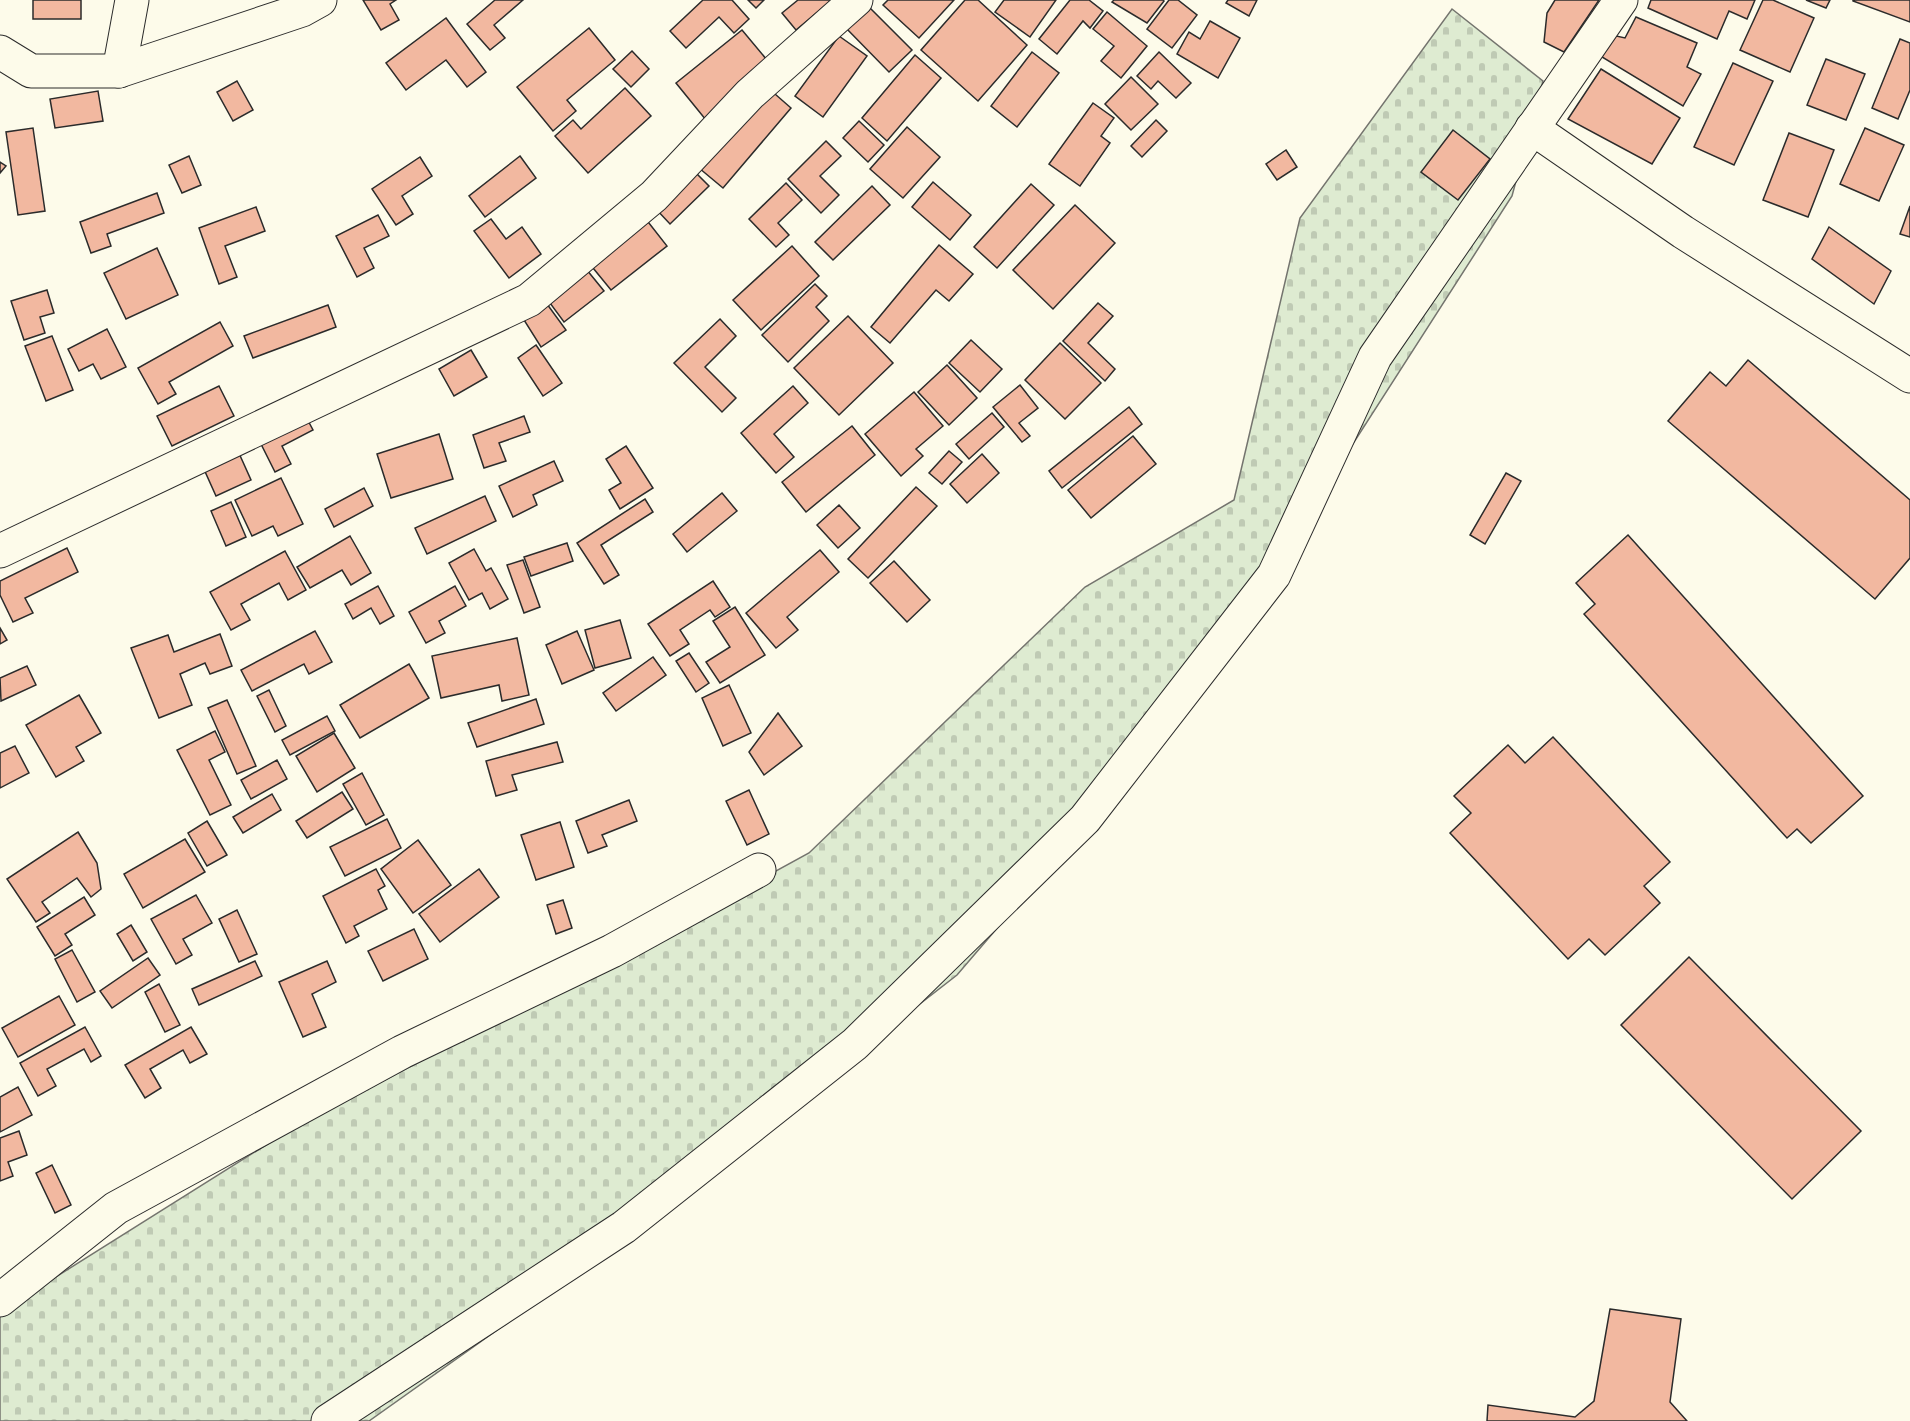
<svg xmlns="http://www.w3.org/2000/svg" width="1910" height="1421" font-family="Montserrat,sans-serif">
<defs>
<pattern id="cemetery-stones" width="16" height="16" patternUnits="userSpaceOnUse" patternTransform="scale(1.5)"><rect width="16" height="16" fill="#deebd1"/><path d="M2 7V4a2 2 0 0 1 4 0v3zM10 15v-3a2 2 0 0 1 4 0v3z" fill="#bfcab4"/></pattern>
</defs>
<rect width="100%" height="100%" fill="#fdfbea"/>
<polygon fill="url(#cemetery-stones)" stroke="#74746e" stroke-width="1.5" points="1452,9 1543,81 1512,196 1177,718 957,975 538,1301 369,1421 0,1421 0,1312 293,1128 608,963 809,853 1085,587 1234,500 1300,218"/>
<g fill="#f2b8a0" stroke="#2b2b2b" stroke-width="1.5">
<rect x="33" y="0" width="48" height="19"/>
<polygon points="363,0 396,0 390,4 399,20 381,30"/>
<polygon points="495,0 523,0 494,25 505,38 490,50 467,24"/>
<polygon points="703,0 732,0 749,19 734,33 719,17 686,48 670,31"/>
<polygon points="748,0 764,0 756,8"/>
<polygon points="798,0 832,0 796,30 782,13"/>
<polygon points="888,0 954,0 919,38 883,5"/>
<polygon points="965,0 978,0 1027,45 978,101 921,50"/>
<polygon points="1004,0 1056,0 1030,37 995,12"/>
<polygon points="1070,0 1089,0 1103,11 1090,28 1083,21 1057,54 1039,39"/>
<polygon points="1114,0 1163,0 1164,1 1147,23 1112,2"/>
<polygon points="1169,0 1178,0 1197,15 1172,48 1147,29"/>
<polygon points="1228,0 1257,0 1249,16 1226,3"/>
<polygon points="1555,0 1599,0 1564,52 1544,42 1547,13"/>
<polygon points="1651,0 1755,0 1747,19 1729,11 1717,39 1648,8"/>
<polygon points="1763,0 1773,0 1814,18 1790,72 1740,50"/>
<polygon points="1806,0 1830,0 1826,8"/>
<polygon points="1853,0 1910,0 1910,22 1853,1"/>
<polygon points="867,5 912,50 889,72 845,27"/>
<polygon points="1107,12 1147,46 1121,78 1101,61 1114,46 1093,29"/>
<polygon points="1636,17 1697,43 1687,67 1701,74 1683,106 1602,57 1612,35 1625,38"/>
<polygon points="446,18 486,72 467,87 446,60 406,90 386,63"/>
<polygon points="1210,21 1240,38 1218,78 1177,54 1189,32 1200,39"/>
<polygon points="589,28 615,60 567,100 576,111 553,131 517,87"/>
<polygon points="742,30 772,66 706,120 676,83"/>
<polygon points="839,36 867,56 823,117 795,96"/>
<polygon points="1900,39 1910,43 1910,90 1898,119 1872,108"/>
<polygon points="632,51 649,69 631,87 613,69"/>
<polygon points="1032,52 1059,73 1017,127 991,106"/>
<polygon points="1159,52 1191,83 1176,98 1158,81 1151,89 1137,76"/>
<polygon points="915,55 941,78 887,141 862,118"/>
<polygon points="1826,59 1865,74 1846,120 1807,105"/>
<polygon points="1733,63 1773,81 1734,165 1694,147"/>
<polygon points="1601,69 1680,118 1652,164 1568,119"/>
<polygon points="1131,77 1158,104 1131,130 1105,104"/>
<polygon points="237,81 253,110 233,121 217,92"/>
<polygon points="767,87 791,108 723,188 699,168"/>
<polygon points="625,88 651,116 588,173 555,136 573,120 581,129"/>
<polygon points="98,91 103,121 55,128 50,99"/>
<polygon points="1093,103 1114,118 1101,136 1110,143 1080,186 1049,164"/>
<polygon points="1156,120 1167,131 1142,157 1131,146"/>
<polygon points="859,121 884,145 868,162 843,138"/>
<polygon points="907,127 940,157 903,198 870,169"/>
<polygon points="33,128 45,211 18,215 6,132"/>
<polygon points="1865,128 1904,145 1879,201 1840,184"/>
<polygon points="1453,130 1490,159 1458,200 1421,172"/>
<polygon points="1789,133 1834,150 1808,217 1763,200"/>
<polygon points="826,141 841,156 820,176 839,195 821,213 788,179"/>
<polygon points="1286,150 1297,167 1277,180 1266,164"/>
<polygon points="189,156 201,185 182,193 169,165"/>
<polygon points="520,156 536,178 485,217 469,196"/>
<polygon points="420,157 432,176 402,196 413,214 396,225 372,189"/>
<polygon points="0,162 6,166 0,173"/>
<polygon points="694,171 709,186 670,224 656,209"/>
<polygon points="933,182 971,215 950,240 912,207"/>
<polygon points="786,183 802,200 778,223 789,235 776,247 749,219"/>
<polygon points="1031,184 1054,205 997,268 974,247"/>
<polygon points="872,186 890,205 833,260 815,242"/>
<polygon points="157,193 164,213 107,234 111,246 91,253 80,222"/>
<polygon points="1075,205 1115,243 1053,309 1013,270"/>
<polygon points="1910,206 1910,237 1900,234"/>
<polygon points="256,207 265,231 225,246 237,277 219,284 199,228"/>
<polygon points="378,215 389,236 364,248 374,268 357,277 336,236"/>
<polygon points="645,218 667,246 611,290 589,263"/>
<polygon points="491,219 506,239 522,227 541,254 509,278 474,231"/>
<polygon points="1829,227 1891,271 1874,304 1812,259"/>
<polygon points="939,245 973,274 949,301 936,290 890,343 871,327"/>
<polygon points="792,246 819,276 761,330 733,300"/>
<polygon points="157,248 178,295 126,319 104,273"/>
<polygon points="582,264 604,291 564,322 544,295"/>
<polygon points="815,284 827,296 816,307 829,321 788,362 762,335"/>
<polygon points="47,290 54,313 40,317 45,333 24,340 11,301"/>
<polygon points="1098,303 1113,316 1088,343 1115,369 1105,381 1063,341"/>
<polygon points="547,304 566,330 541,347 524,320"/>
<polygon points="328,305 336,327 253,358 244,336"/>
<polygon points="848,316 893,363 839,415 794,368"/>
<polygon points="720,319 736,336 705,367 736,398 722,412 674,363"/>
<polygon points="220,322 233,346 169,382 176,394 158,404 138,368"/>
<polygon points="107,329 126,367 101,379 93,364 79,371 68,349"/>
<polygon points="52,336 73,390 46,401 25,346"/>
<polygon points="971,340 1002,369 980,392 949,363"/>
<polygon points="1060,343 1101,383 1065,419 1025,380"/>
<polygon points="536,345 562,383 543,396 518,358"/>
<polygon points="471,350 487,377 454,396 439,369"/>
<polygon points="1748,360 1910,500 1910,558 1875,599 1668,421 1710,372 1726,386"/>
<polygon points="947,365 977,398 949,425 918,392"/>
<polygon points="1020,385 1038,408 1019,423 1030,436 1022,442 993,407"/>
<polygon points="219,386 234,416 172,446 157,416"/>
<polygon points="793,386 808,403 774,434 794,457 776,473 741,433"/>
<polygon points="914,392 943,426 916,449 923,456 901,476 865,434"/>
<polygon points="1129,407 1142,424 1062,488 1049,471"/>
<polygon points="992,413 1004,427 969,459 956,444"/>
<polygon points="305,415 313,430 282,446 291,464 275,472 258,438"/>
<polygon points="524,416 530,432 499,443 506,461 484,468 473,435"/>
<polygon points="852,426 875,455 806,512 782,482"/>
<polygon points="439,434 453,479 391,498 377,454"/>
<polygon points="1133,436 1156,464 1091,518 1068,490"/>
<polygon points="626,446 653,488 620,509 609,490 621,483 606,459"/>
<polygon points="238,451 251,480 216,496 203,467"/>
<polygon points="949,451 962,462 942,484 929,473"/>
<polygon points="982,454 999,473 967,503 950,484"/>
<polygon points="554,461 563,481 533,495 537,505 513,517 499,486"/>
<polygon points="1506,473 1521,481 1485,544 1470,535"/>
<polygon points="281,478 303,524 278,536 273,526 252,536 235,500"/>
<polygon points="916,487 937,506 868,578 848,559"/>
<polygon points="364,488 373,506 334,527 325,509"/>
<polygon points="722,493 737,511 687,552 673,534"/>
<polygon points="485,496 496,521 427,554 415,528"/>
<polygon points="645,499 653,512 601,545 619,575 604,584 577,543"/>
<polygon points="231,502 246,537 226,546 211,511"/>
<polygon points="839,505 860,528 838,548 817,525"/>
<polygon points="1628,535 1863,796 1811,843 1797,829 1787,838 1584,614 1595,604 1576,583"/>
<polygon points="350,536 371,573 351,585 342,570 310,588 297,567"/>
<polygon points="567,543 573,561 531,576 524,557"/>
<polygon points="67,548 78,572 25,598 33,613 13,622 0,595 0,581"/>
<polygon points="474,549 486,571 491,568 508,599 490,609 482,593 469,600 449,563"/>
<polygon points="820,550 839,572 787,617 798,630 776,648 746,613"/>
<polygon points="285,551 306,590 288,600 279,583 241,604 250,620 231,630 210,592"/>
<polygon points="523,560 540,607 524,613 507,565"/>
<polygon points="894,561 930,600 907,622 870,583"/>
<polygon points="713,581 730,607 715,617 710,610 680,630 689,644 670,656 648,624"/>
<polygon points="378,586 394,616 380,624 371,608 353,619 345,604"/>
<polygon points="455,586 466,606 439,621 445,633 426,643 409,612"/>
<polygon points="735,607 765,655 720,683 706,662 730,647 713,621"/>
<polygon points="620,620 631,658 595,668 585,630"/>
<polygon points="0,628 7,640 0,644"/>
<polygon points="315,631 332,662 309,674 304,664 252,691 241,670"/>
<polygon points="577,631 594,670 562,684 546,645"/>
<polygon points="220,634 232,666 210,674 205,663 180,674 192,705 159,718 131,648 168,635 174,652"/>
<polygon points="517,638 529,695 502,701 499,685 441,698 432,656"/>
<polygon points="689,653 709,683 696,692 676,661"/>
<polygon points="653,657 666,675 616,711 603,693"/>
<polygon points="409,664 429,698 360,738 340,705"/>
<polygon points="27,666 36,685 1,701 0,678"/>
<polygon points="729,685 751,733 723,746 702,698"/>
<polygon points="269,690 286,726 275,732 257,696"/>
<polygon points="79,695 101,733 76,747 84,761 56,777 26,725"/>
<polygon points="536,699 544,724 477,747 468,723"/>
<polygon points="227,700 256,766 237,774 208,708"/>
<polygon points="778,713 802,746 764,775 749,752"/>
<polygon points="327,716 335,731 290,755 282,740"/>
<polygon points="215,731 225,752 209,760 231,805 210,815 177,750"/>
<polygon points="334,733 355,768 317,792 296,756"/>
<polygon points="1553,737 1670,862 1644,886 1660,903 1605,955 1589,939 1568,959 1450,833 1471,813 1454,796 1508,745 1525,763"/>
<polygon points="557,742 563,762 512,775 517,790 496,796 486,761"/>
<polygon points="15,746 29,773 0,788 0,753"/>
<polygon points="277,760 287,779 251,799 241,780"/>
<polygon points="362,773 384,815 366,825 343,784"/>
<polygon points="749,790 769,834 747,845 726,801"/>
<polygon points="342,792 353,809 307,838 296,821"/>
<polygon points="272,794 281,810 243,833 233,817"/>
<polygon points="629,800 637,821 602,835 607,846 588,853 576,821"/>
<polygon points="387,819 401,848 345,876 330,847"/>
<polygon points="207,821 227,855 207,866 188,833"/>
<polygon points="560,822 574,867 536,880 521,835"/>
<polygon points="78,832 97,863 101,889 91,897 77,878 42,902 50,913 36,922 7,879"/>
<polygon points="185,839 205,872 143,908 124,874"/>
<polygon points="418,840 451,885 413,913 381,869"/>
<polygon points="376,869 385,886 378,890 387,909 354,926 359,936 346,943 323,896"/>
<polygon points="479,869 499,897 440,942 419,914"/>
<polygon points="196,895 212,923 183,939 192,955 176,964 151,919"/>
<polygon points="84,897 95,915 65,934 72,945 55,956 37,927"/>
<polygon points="563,900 572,928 556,934 547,905"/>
<polygon points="237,910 257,954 239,962 219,919"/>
<polygon points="131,925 147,952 133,961 117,934"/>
<polygon points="414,929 428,959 383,981 368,951"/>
<polygon points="72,950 95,992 77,1002 55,959"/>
<polygon points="1689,957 1861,1131 1792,1199 1621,1025"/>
<polygon points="148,958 160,975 112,1008 100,991"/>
<polygon points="255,961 262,976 199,1005 192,989"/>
<polygon points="327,961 336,982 312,994 326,1027 303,1037 279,982"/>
<polygon points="159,984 180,1025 165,1032 145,992"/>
<polygon points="59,996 75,1025 18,1057 2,1028"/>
<polygon points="85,1027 101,1056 91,1062 84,1049 47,1069 56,1086 38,1096 20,1063"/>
<polygon points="191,1027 207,1054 190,1063 183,1050 150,1069 161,1088 145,1098 125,1065"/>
<polygon points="18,1087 32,1115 0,1132 0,1097"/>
<polygon points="19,1131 27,1155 8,1162 13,1176 0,1181 0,1138"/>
<polygon points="52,1165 71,1205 55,1213 36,1173"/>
<polygon points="1610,1309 1681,1319 1670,1402 1687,1421 1487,1421 1488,1405 1575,1417 1594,1401"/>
</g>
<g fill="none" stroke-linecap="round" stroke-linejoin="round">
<g stroke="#2b2b2b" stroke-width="35">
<g id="minor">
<polyline points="0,52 31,71 119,71 302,10 320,0"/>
<polyline points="119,71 132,0"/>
<polyline points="1532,128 1683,232 1910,376"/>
<polyline points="0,551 529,300 654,196 750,94 856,0"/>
<polyline points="0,1300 116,1208 402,1052 612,951 759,870"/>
<polyline points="328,1421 624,1227 855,1044 1085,819 1274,575 1375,357 1621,0"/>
</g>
</g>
<use href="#minor" stroke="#fdfbea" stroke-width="33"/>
</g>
</svg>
